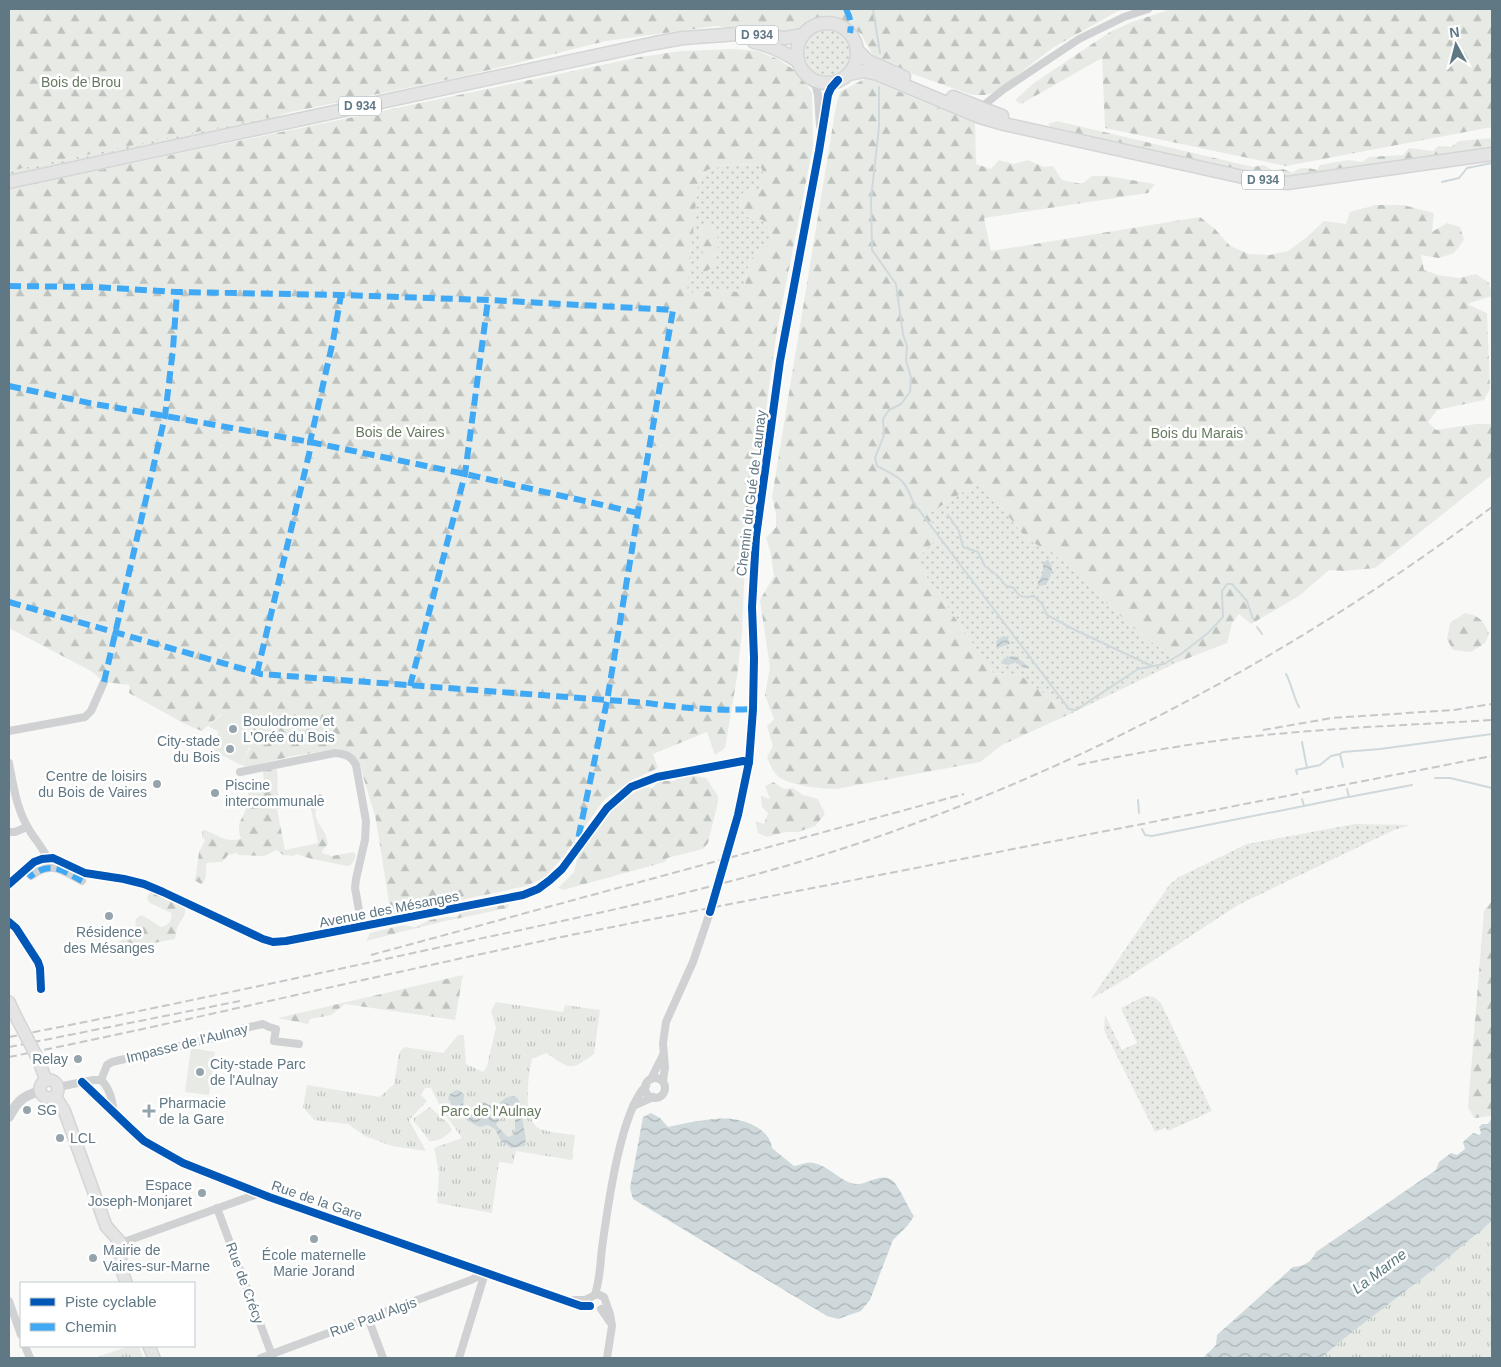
<svg xmlns="http://www.w3.org/2000/svg" width="1501" height="1367" font-family="Arial,sans-serif">
<defs>
<pattern id="grass-dots" width="8" height="8" patternUnits="userSpaceOnUse" patternTransform="scale(1.25)"><rect width="8" height="8" fill="#e8ebe5"/><path d="M2 2h.1M6 6h.1" fill="none" stroke="#bfc3bf" stroke-width="1.8" stroke-linecap="round"/></pattern>
<pattern id="forest-firs" width="22" height="20" patternUnits="userSpaceOnUse" patternTransform="scale(1.25)"><rect width="22" height="20" fill="#e8ebe5"/><path d="M5 1l3.5 6h-7zM16 11l3.5 6h-7z" fill="#bfc3bf"/></pattern>
<pattern id="park-tufts" width="24" height="20" patternUnits="userSpaceOnUse" patternTransform="scale(1.25)"><rect width="24" height="20" fill="#e8ebe5"/><path d="M3 7l-1-3M5 7V3M7 7l1-3M15 17l-1-3M17 17v-4M19 17l1-3" fill="none" stroke="#bfc3bf"/></pattern>
<pattern id="water-waves" width="16" height="10" patternUnits="userSpaceOnUse" patternTransform="scale(1.25)"><rect width="16" height="10" fill="#cfd9db"/><path d="M0 5q4-4 8 0t8 0" fill="none" stroke="#abb5b7"/></pattern>
</defs>
<rect width="100%" height="100%" fill="#f8f8f7"/>
<g fill="url(#grass-dots)">
<circle cx="828" cy="54" r="26"/>
<polygon points="289,112 259,123 9,178 9,171"/>
<path d="M731,164L760,165L763,172L760,192L740,197L741,208L747,217L763,220L772,237L769,247C748,253 748,266 745,285L736,292L686,293L698,182L707,170Z"/>
<polygon points="980,481 1026,538 1062,560 1131,626 1178,662 1070,714 1020,675 993,673 915,560 941,535 927,515"/>
<polygon points="1355,824 1410,825 1394,830 1238,905 1119,983 1091,999 1170,884 1179,877 1247,844"/>
<polygon points="1145,996 1154,997 1161,1003 1212,1111 1168,1131 1165,1128 1155,1132 1104,1030 1105,1015 1122,1050 1137,1043 1121,1008"/>
</g>
<g fill="url(#forest-firs)" fill-rule="evenodd">
<polygon points="9,9 1125,9 1118,11 1054,47 995,92 985,95 972,95 876,61 861,34 841,19 825,18 789,35 716,26 606,41 464,76 9,171"/>
<polygon points="1171,9 1492,9 1492,127 1286,166 1105,128 1102,58 1021,104 1015,100 1034,83 1110,32 1132,22"/>
<path d="M735,49L758,51L780,60L801,75L812,93L813,146L777,330L745,562L742,632L737,677L725,748L715,755L707,732L653,754L658,768L632,780L604,800L563,857L544,878L526,886L391,915L376,820L359,762L354,757L343,751L336,749L293,756L247,767L241,765L250,748L221,714L202,731L185,724L129,693L130,685L104,682L91,671L9,628V189L640,57L681,51ZM731,164L760,165L763,172L760,192L745,190L740,197L741,209L747,217L763,220L772,237L769,246C748,253 748,266 745,285L736,292L729,290L687,293L698,182L707,170Z"/>
<path d="M866,78L975,123L976,164L991,169L999,160L1014,164L1028,160L1044,167L1053,166L1062,180L1082,184L1092,176H1107L1155,184L1148,193L984,218L991,251L1200,217L1215,229L1230,246L1249,254L1270,255L1288,251L1307,237L1324,221L1346,224L1350,212L1376,205H1403L1434,213L1432,232L1447,223L1460,227L1464,240L1454,253L1439,258L1421,255L1424,270L1438,275L1459,278L1476,274L1489,283L1492,296L1467,304L1487,313L1490,389L1484,400L1437,410L1428,422L1436,430L1476,424H1492V475L1375,568L1344,571L1329,570L1299,596L1251,624L1239,614L1232,623L1227,643L1178,662L1131,626L1062,560L1026,538L980,481L927,515L941,535L915,560L993,673L1020,675L1070,714L1002,745L980,762L836,789C821,789 796,786 782,779C774,775 770,765 767,757L773,746L767,726L774,719L765,695L770,667L760,600L774,576L770,550L766,538L776,527V514L772,497L836,106L840,92Z"/>
<path d="M1057,121L1253,167L1264,165L1272,170L1283,169L1293,173C1299,166 1308,168 1317,170L1320,165L1348,160L1362,162L1369,157L1403,155L1409,148L1433,151L1438,146L1451,147L1459,141L1492,138V150L1301,177H1266L1054,130L1048,124Z"/>
<path d="M709,223C723,230 717,253 715,266L703,273L696,265L704,250L700,243L701,228Z"/>
<path d="M1465,613C1480,616 1483,620 1489,634L1485,643L1471,652L1453,650L1447,639L1450,623Z"/>
<path d="M274,768L277,770C279,784 273,796 287,804L285,807L277,809L285,850L318,843L310,803L295,805V802C304,800 310,796 320,794L324,797L323,800L317,805C313,819 318,821 324,832C326,835 327,840 328,844L322,851V853L332,856L354,852L356,855C355,861 353,864 347,866L312,859L296,854L294,856L283,855L277,850L264,856L238,855L237,853L228,855L222,862L207,863C204,870 209,880 201,884L194,880L196,875L199,852L205,840L202,837V831L204,830C220,835 223,843 241,839L239,832V824L246,809L249,788L264,782L263,770Z"/>
<polygon points="689,775 706,778 718,796 718,802 708,843 703,849 667,858 665,862 563,890 558,888 574,872 578,855 606,818 619,802 636,791 644,787 652,788 660,780 674,781 679,776"/>
<polygon points="773,782 784,789 793,788 803,795 818,799 825,814 815,826 798,832 785,832 767,837 758,833 755,821 764,824 768,813 762,807 761,796 770,799 765,786"/>
<path d="M159,890L185,906V913L177,928L175,939L127,948H112V946L122,940L132,933L136,927C135,920 135,918 142,915L161,927C168,925 173,921 171,913L150,903L147,899L148,895L151,892Z"/>
<polygon points="1492,901 1492,1116 1474,1118 1468,1107 1484,911"/>
<polygon points="509,904 508,908 445,921 366,941 370,933 403,925 415,927 430,920 446,917 456,917 465,910 477,910"/>
<polygon points="463,975 455,1020 345,1004 331,1015 310,1019 308,1024 278,1018"/>
</g>
<g fill="url(#park-tufts)">
<path d="M496,1002L563,1012L565,1005L600,1010L594,1054C569,1072 571,1069 546,1053L532,1059C528,1075 522,1120 540,1129C547,1132 567,1134 575,1135L572,1160L516,1151L513,1164L499,1162L492,1213L437,1203L439,1172L434,1148L462,1138L442,1110L431,1088H425L421,1095L427,1101L409,1120L426,1151L392,1146L365,1136L348,1124L314,1120L303,1107L307,1085L380,1097L394,1084L399,1053L404,1047L443,1053L458,1035H464L466,1064L483,1072L487,1066L496,1028L491,1011Z"/>
<path d="M430,1107L449,1124L452,1130C446,1137 438,1142 429,1141L424,1133L414,1122V1118Z"/>
<polygon points="1492,1221 1492,1358 1321,1358 1346,1337 1442,1263"/>
<polygon points="129,1346 139,1346 143,1358 95,1358"/>
</g>
<g fill="#e8ebe5">
<path d="M239,710L249,714L255,720C253,737 249,750 241,765L210,749L219,732L208,726C221,716 221,712 239,710Z"/>
<polygon points="191,1048 215,1052 209,1095 185,1092"/>
</g>
<g fill="url(#water-waves)" fill-rule="evenodd">
<path d="M1048,560C1056,568 1050,577 1046,585L1038,586V582L1043,573V564L1045,561Z"/>
<polygon points="1003,636 1007,637 1010,644 997,648 996,641"/>
<path d="M1015,656L1029,667L1028,669C1022,668 1019,664 1014,662L1009,665L1002,664L1003,659L1008,657Z"/>
<path d="M456,1090L460,1091L464,1094L463,1109L468,1113H472L480,1102C487,1102 490,1107 496,1108C499,1105 501,1101 504,1099C522,1088 522,1111 523,1123C524,1130 527,1139 525,1146L511,1148L501,1141L495,1129L488,1125L479,1127C466,1120 454,1112 448,1098L450,1094ZM510,1114L515,1120V1129L513,1135L508,1137L496,1125L501,1115Z"/>
<path d="M651,1113L660,1118L668,1127C685,1123 722,1115 738,1120C753,1123 770,1132 772,1148L794,1166C800,1165 808,1161 813,1163C829,1165 843,1185 858,1184C870,1183 884,1171 894,1182C899,1187 909,1209 914,1216L908,1225L893,1240L870,1300L861,1311L838,1319L827,1316L633,1199L630,1188L643,1117Z"/>
<path d="M1492,1118V1221L1442,1263L1346,1337L1321,1358H1203L1216,1345L1217,1335L1293,1267C1305,1266 1311,1262 1316,1252L1436,1170L1439,1162L1451,1153L1457,1155L1465,1149L1463,1142L1473,1133L1480,1135L1481,1132L1479,1127L1482,1124H1488Z"/>
</g>
<g fill="none" stroke-linecap="round" stroke-linejoin="round">
<g stroke="#cfd9db" stroke-width="2">
<polyline points="873,9 880,53"/>
<path d="M879,87V127L871,199L872,250L896,284L903,334L907,346L906,361L911,377L910,392L901,404L889,410L883,419L884,435L875,458L877,466C899,478 904,477 913,502L1069,709L1076,710L1138,669L1164,664L1181,654L1208,633L1223,617L1222,591L1227,584H1232L1247,601L1253,619"/>
<polyline points="1442,182 1459,178 1467,168 1492,163"/>
<path d="M948,515L959,531L963,547L978,552L985,566L998,576L1006,586L1014,588C1020,599 1022,597 1034,596L1042,604L1047,615L1075,630L1152,666"/>
<polyline points="1257,627 1262,634"/>
<path d="M1286,674C1292,685 1293,696 1299,707"/>
<polyline points="1302,742 1307,768"/>
<polyline points="1340,754 1343,752 1380,749 1492,734"/>
<polyline points="1297,774 1296,770 1320,765 1331,756 1340,754 1343,767"/>
<polyline points="1435,778 1450,778 1492,788"/>
<polyline points="1347,789 1349,797 1412,785"/>
<polyline points="1302,799 1304,806 1348,797"/>
<polyline points="1138,800 1139,813"/>
<polyline points="1142,829 1145,835 1152,836 1304,806"/>
</g>
<g stroke="#d4d6d6" stroke-width="14">
<g id="secondary">
<polyline points="9,1002 14,1013"/>
<polyline points="38,1059 46,1080"/>
<circle cx="49" cy="1089" r="9"/>
<polyline points="55,1096 64,1110 106,1226 121,1243 122,1250 120,1263 126,1283"/>
<polyline points="149,1346 154,1358"/>
</g>
</g>
<g stroke="#d4d6d6" stroke-width="15">
<g id="primary">
<circle cx="827" cy="53" r="30"/>
<path d="M754,42C770,45 784,52 798,61"/>
<polyline points="857,50 868,61 904,77"/>
<polyline points="849,74 864,71 877,74 980,117 1004,124 1252,179 1287,183 1492,154"/>
<polyline points="953,97 1002,116"/>
<polyline points="9,182 655,43 683,38 738,34 785,38 803,35"/>
</g>
</g>
<g stroke="#d0d1d2" stroke-width="8">
<polyline points="809,77 816,87 818,95 820,126"/>
<polyline points="979,109 1004,89 1079,39 1124,17 1148,9"/>
<polyline points="9,731 85,717 91,711 104,682"/>
<path d="M9,763C13,784 16,805 26,824C32,837 42,845 47,858"/>
<path d="M240,772L335,753C346,754 351,756 356,765L366,821L365,840L356,879L355,888L362,927"/>
<polyline points="9,832 15,832 27,827"/>
<polyline points="728,854 738,815 749,762 753,709 754,658 752,607 756,537 780,361 819,151 828,95 831,88 838,80"/>
<path d="M25,870L31,876C51,860 63,871 82,881"/>
<polyline points="9,884 34,862 42,859 53,858 85,873 124,879 144,884 163,892 263,939 273,942 286,941 523,895 538,889 550,880 562,869 607,808 631,787 657,777 743,761 749,762"/>
<circle cx="655" cy="1088" r="10"/>
<polyline points="651,1079 663,1055"/>
<polyline points="101,1080 107,1065 112,1062 231,1034 236,1030 263,1024 269,1027 276,1029 274,1041 299,1044"/>
<polyline points="663,1081 665,1067 663,1043 666,1022 693,962 710,912"/>
<polyline points="82,1082 130,1128 144,1141 183,1163 269,1197 581,1306 590,1306"/>
<path d="M58,1087L93,1080H101C110,1088 112,1100 114,1112"/>
<polyline points="633,1106 653,1097"/>
<polyline points="217,1208 273,1358"/>
<polyline points="121,1243 260,1193"/>
<path d="M595,1294C601,1277 600,1259 603,1241C608,1205 621,1110 646,1086"/>
<polyline points="574,1300 585,1300 597,1294 604,1297 610,1314 612,1326 607,1358"/>
<polyline points="9,1301 21,1335"/>
<polyline points="601,1309 610,1322"/>
<polyline points="368,1318 383,1358"/>
<polyline points="25,1346 30,1358"/>
<polyline points="261,1358 471,1280 485,1273"/>
<polyline points="459,1358 485,1273"/>
</g>
<path stroke="#d0d1d2" stroke-width="10" d="M9,1117C17,1102 22,1096 40,1091"/>
<use href="#secondary" stroke="#e3e4e3" stroke-width="11"/>
<use href="#primary" stroke="#e3e4e3" stroke-width="12"/>
<g stroke="#c5c7c8" stroke-width="2" stroke-dasharray="8 4" stroke-linecap="butt">
<polyline points="1263,730 1332,718 1453,710 1492,704"/>
<path d="M1078,765C1134,753 1190,744 1246,737C1328,728 1410,725 1492,720"/>
<polyline points="371,955 964,794"/>
<path d="M9,1037C158,1008 307,976 455,944C604,912 753,882 897,830C1114,751 1307,645 1492,507"/>
<polyline points="9,1047 240,1001"/>
<path d="M9,1057C198,1019 386,973 576,934L1492,756"/>
</g>
<g stroke="#d4d6d6" stroke-width="14" stroke-linecap="butt">
<polyline id="secondary-bridge" points="14,1013 38,1059"/>
</g>
<polyline stroke="#d0d1d2" stroke-width="8" points="710,912 728,854"/>
<use href="#secondary-bridge" stroke="#e3e4e3" stroke-width="11"/>
<g stroke="#3fa9f5" stroke-width="6" stroke-dasharray="12 6" stroke-linecap="butt">
<path d="M846,9C850,17 852,23 850,33"/>
<polyline points="9,286 95,287 177,292 341,295 488,300 673,310 638,513 607,701 577,844"/>
<polyline points="9,386 94,404 165,416 310,442 465,474 638,513"/>
<path d="M9,602L261,674L647,703C683,708 717,711 753,709"/>
<polyline points="257,673 310,450 310,442 333,341 341,295"/>
<polyline points="104,682 165,416 173,349 177,292"/>
<polyline points="410,686 465,474 488,300"/>
<path d="M25,870L31,876C51,860 63,871 82,881"/>
</g>
<g stroke="#fff" stroke-width="11">
<g id="cycleway">
<polyline points="9,884 34,862 42,859 53,858 85,873 124,879 144,884 163,892 263,939 273,942 286,941 523,895 538,889 550,880 562,869 607,808 631,787 657,777 743,761 749,762"/>
<polyline points="710,912 738,815 749,762 753,709 754,658 752,607 756,537 780,361 819,151 828,95 831,88 838,80"/>
<polyline points="9,922 16,928 38,962 40,968 41,989"/>
<polyline points="82,1082 130,1128 144,1141 183,1163 269,1197 581,1306 590,1306"/>
</g>
</g>
<use href="#cycleway" stroke="#0057b8" stroke-width="8"/>
</g>
<g fill="#95a4ac" stroke="#fff" stroke-width="2">
<circle cx="233" cy="729" r="5"/>
<circle cx="230" cy="749" r="5"/>
<circle cx="157" cy="784" r="5"/>
<circle cx="215" cy="793" r="5"/>
<circle cx="109" cy="916" r="5"/>
<circle cx="78" cy="1059" r="5"/>
<circle cx="200" cy="1072" r="5"/>
<circle cx="27" cy="1110" r="5"/>
<path d="M146.5 1103.5h5v5h5v5h-5v5h-5v-5h-5v-5h5z"/>
<circle cx="60" cy="1138" r="5"/>
<circle cx="202" cy="1193" r="5"/>
<circle cx="314" cy="1239" r="5"/>
<circle cx="93" cy="1258" r="5"/>
</g>
<g text-anchor="middle" dominant-baseline="central" stroke-width="5" stroke-linejoin="round" paint-order="stroke">
<g fill="#fff" stroke="#90a0a9" stroke-width="1">
<rect x="736" y="25.5" width="42" height="19" rx="4"/>
<rect x="339" y="96.5" width="42" height="19" rx="4"/>
<rect x="1242" y="170.5" width="42" height="19" rx="4"/>
</g>
<g font-size="12" font-weight="bold" fill="#607784">
<text x="757" y="35">D 934</text>
<text x="360" y="106">D 934</text>
<text x="1263" y="180">D 934</text>
</g>
<g font-size="14" fill="#677a60" stroke="#fff">
<text x="81" y="82">Bois de Brou</text>
<text x="400" y="432">Bois de Vaires</text>
<text x="1197" y="433">Bois du Marais</text>
<text x="491" y="1111">Parc de l'Aulnay</text>
</g>
<g font-size="14" fill="#607784" stroke="#fff">
<text transform="translate(751 493) rotate(-83)">Chemin du Gué de Launay</text>
<text transform="translate(389 909) rotate(-11)">Avenue des Mésanges</text>
<text transform="translate(187 1043) rotate(-14)">Impasse de l'Aulnay</text>
<text transform="translate(317 1200) rotate(19)">Rue de la Gare</text>
<text transform="translate(245 1283) rotate(70)">Rue de Crécy</text>
<text transform="translate(373 1317) rotate(-20)">Rue Paul Algis</text>
</g>
<g font-size="14" fill="#607784" stroke="#fff" text-anchor="start">
<text x="243" y="721">Boulodrome et<tspan x="243" dy="16">L’Orée du Bois</tspan></text>
<text x="220" y="741" text-anchor="end">City-stade<tspan x="220" dy="16">du Bois</tspan></text>
<text x="147" y="776" text-anchor="end">Centre de loisirs<tspan x="147" dy="16">du Bois de Vaires</tspan></text>
<text x="225" y="785">Piscine<tspan x="225" dy="16">intercommunale</tspan></text>
<text x="109" y="932" text-anchor="middle">Résidence<tspan x="109" dy="16">des Mésanges</tspan></text>
<text x="68" y="1059" text-anchor="end">Relay</text>
<text x="210" y="1064">City-stade Parc<tspan x="210" dy="16">de l'Aulnay</tspan></text>
<text x="159" y="1103">Pharmacie<tspan x="159" dy="16">de la Gare</tspan></text>
<text x="37" y="1110">SG</text>
<text x="70" y="1138">LCL</text>
<text x="192" y="1185" text-anchor="end">Espace<tspan x="192" dy="16">Joseph-Monjaret</tspan></text>
<text x="103" y="1250">Mairie de<tspan x="103" dy="16">Vaires-sur-Marne</tspan></text>
<text x="314" y="1255" text-anchor="middle">École maternelle<tspan x="314" dy="16">Marie Jorand</tspan></text>
</g>
<g font-size="15" font-style="italic" fill="#5b787e" stroke="#fff">
<text transform="translate(1379 1271) rotate(-37)">La Marne</text>
</g>
</g>
<rect width="1501" height="1367" fill="none" stroke="#607784" stroke-width="20"/>
<rect x="20" y="1282" width="175" height="65" fill="#ffffff" stroke="#bfc9ce"/>
<rect x="30" y="1298" width="25" height="8" fill="#0057b8" stroke="#bfc9ce"/>
<text x="65" y="1307" font-size="15" fill="#607784">Piste cyclable</text>
<rect x="30" y="1323" width="25" height="8" fill="#3fa9f5" stroke="#bfc9ce"/>
<text x="65" y="1332" font-size="15" fill="#607784">Chemin</text>
<g transform="translate(1456 45) rotate(353)" stroke="#ffffff" stroke-width="4" paint-order="stroke">
<path d="M0-4L9 19L0 12L-9 19Z" fill="#607784"/>
<text y="-8" font-size="14" font-weight="bold" text-anchor="middle" fill="#607784">N</text>
</g>
</svg>
